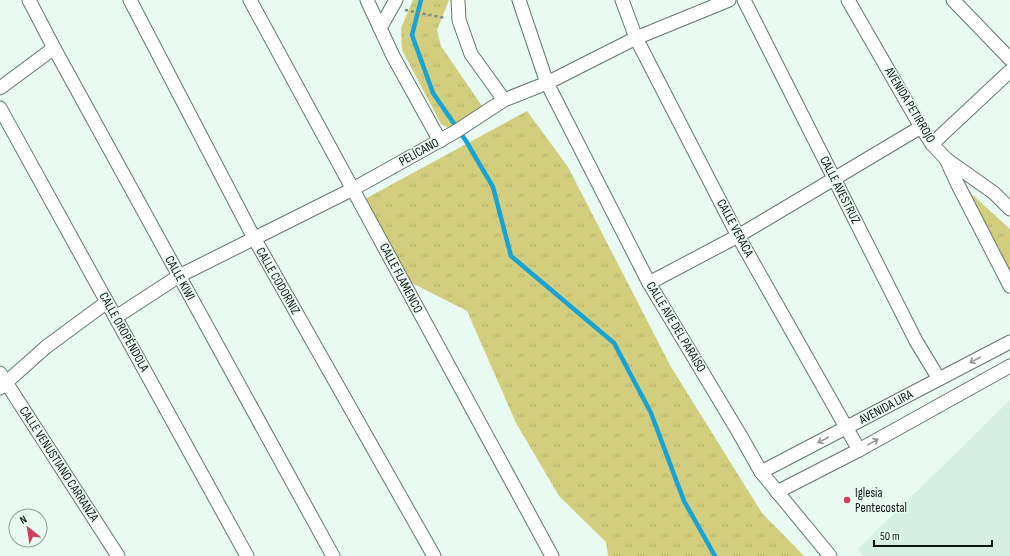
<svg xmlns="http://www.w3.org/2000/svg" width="1010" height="556" font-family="'Sofia Sans Condensed',sans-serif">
<defs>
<pattern id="park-tufts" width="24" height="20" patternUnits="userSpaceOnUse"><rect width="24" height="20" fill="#d3ce7e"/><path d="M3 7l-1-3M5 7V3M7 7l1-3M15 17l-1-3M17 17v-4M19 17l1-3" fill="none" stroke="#b4b06c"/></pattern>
</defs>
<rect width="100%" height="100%" fill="#e8faf2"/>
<polygon fill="#d5efe3" points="1010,400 1010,556 863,556 858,549"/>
<g fill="url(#park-tufts)">
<polygon points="413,0 449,0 437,30 441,46 484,109 452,130 441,124 402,50 401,28"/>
<polygon points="527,111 568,167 671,367 762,513 804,556 608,556 606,542 559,496 516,423 467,311 410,282 363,200"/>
<polygon points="964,187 1010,229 1010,273"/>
</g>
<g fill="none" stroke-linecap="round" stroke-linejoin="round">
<polyline stroke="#17a4d4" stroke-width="4.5" points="421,0 412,35 433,93 466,141 493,187 511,256 614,343 651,413 684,501 715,556"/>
<g stroke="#65756e" stroke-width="15">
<g id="minor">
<polyline points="29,0 54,48 333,556"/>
<polyline points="130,0 254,238 434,556"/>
<polyline points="250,0 552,556"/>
<polyline points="367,0 393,56 440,141"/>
<polyline points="458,0 459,20 471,54 504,100"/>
<polyline points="519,0 547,83 649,283 739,433 761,472 830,556"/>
<polyline points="622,0 636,38 738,236 859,450"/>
<polyline points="744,0 916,341 939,379"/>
<polyline points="848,0 921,127 932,144 946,159 994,193 1010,209"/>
<polyline points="953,0 1010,59"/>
<polyline points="380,28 396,0"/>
<polyline points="0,88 54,48"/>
<polyline points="0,108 247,556"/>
<polyline points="932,144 1010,71"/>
<polyline points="946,159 957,183 1010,286"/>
<polyline points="649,283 738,236 921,127"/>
<polyline points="116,317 179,276 353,189 455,132 504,100 547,83 636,38 729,0"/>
<polyline points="0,373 118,556"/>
<polyline points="0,388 46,347 107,302"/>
<polyline points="761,472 1010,342"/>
<polyline points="777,492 859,450 1010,366"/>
</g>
</g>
<polyline stroke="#7e8a85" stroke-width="2.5" stroke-dasharray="3 3" stroke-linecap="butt" points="405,10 445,18"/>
<use href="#minor" stroke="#fff" stroke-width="13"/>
</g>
<defs><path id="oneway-shaft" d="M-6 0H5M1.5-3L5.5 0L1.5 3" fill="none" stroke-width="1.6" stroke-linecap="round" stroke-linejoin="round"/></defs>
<g stroke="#939594">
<use href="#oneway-shaft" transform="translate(975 360) rotate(152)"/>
<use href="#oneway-shaft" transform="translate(823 440) rotate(152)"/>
<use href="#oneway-shaft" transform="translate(873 442) rotate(-29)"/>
</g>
<circle fill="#ce3e5d" stroke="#e8faf2" stroke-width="1.5" cx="847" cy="500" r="4"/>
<g text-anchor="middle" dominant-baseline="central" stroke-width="3" stroke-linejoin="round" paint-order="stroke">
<g font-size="13" fill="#0e1412" stroke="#e8faf2">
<text transform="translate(910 105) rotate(59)">AVENIDA PETIRROJO</text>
<text transform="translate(419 152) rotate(-29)">PELÍCANO</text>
<text transform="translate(840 190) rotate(63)">CALLE AVESTRUZ</text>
<text transform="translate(735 228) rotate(62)">CALLE VERACA</text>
<text transform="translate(180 278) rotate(61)">CALLE KIWI</text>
<text transform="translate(401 278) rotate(62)">CALLE FLAMENCO</text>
<text transform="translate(278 281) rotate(60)">CALLE CODORNIZ</text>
<text transform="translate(676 327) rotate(59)">CALLE AVE DEL PARAÍSO</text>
<text transform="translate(124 332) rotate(61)">CALLE OROPÉNDOLA</text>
<text transform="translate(886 407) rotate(-28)">AVENIDA LIRA</text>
<text transform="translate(59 464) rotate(57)">CALLE VENUSTIANO CARRANZA</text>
</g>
<g font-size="13" fill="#0e1412" stroke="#e8faf2" text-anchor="start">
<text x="855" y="493">Iglesia<tspan x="855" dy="15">Pentecostal</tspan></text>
</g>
</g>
<g transform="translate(28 528) rotate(330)"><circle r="19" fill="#e8faf2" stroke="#919e98"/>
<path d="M0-3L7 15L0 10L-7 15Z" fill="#ce3e5d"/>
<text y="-6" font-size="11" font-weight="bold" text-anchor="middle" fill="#0e1412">N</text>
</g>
<path d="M874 540v6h118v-6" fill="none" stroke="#0e1412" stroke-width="2"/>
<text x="880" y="540" font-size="12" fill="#0e1412" stroke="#e8faf2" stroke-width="3" paint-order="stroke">50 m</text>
</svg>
